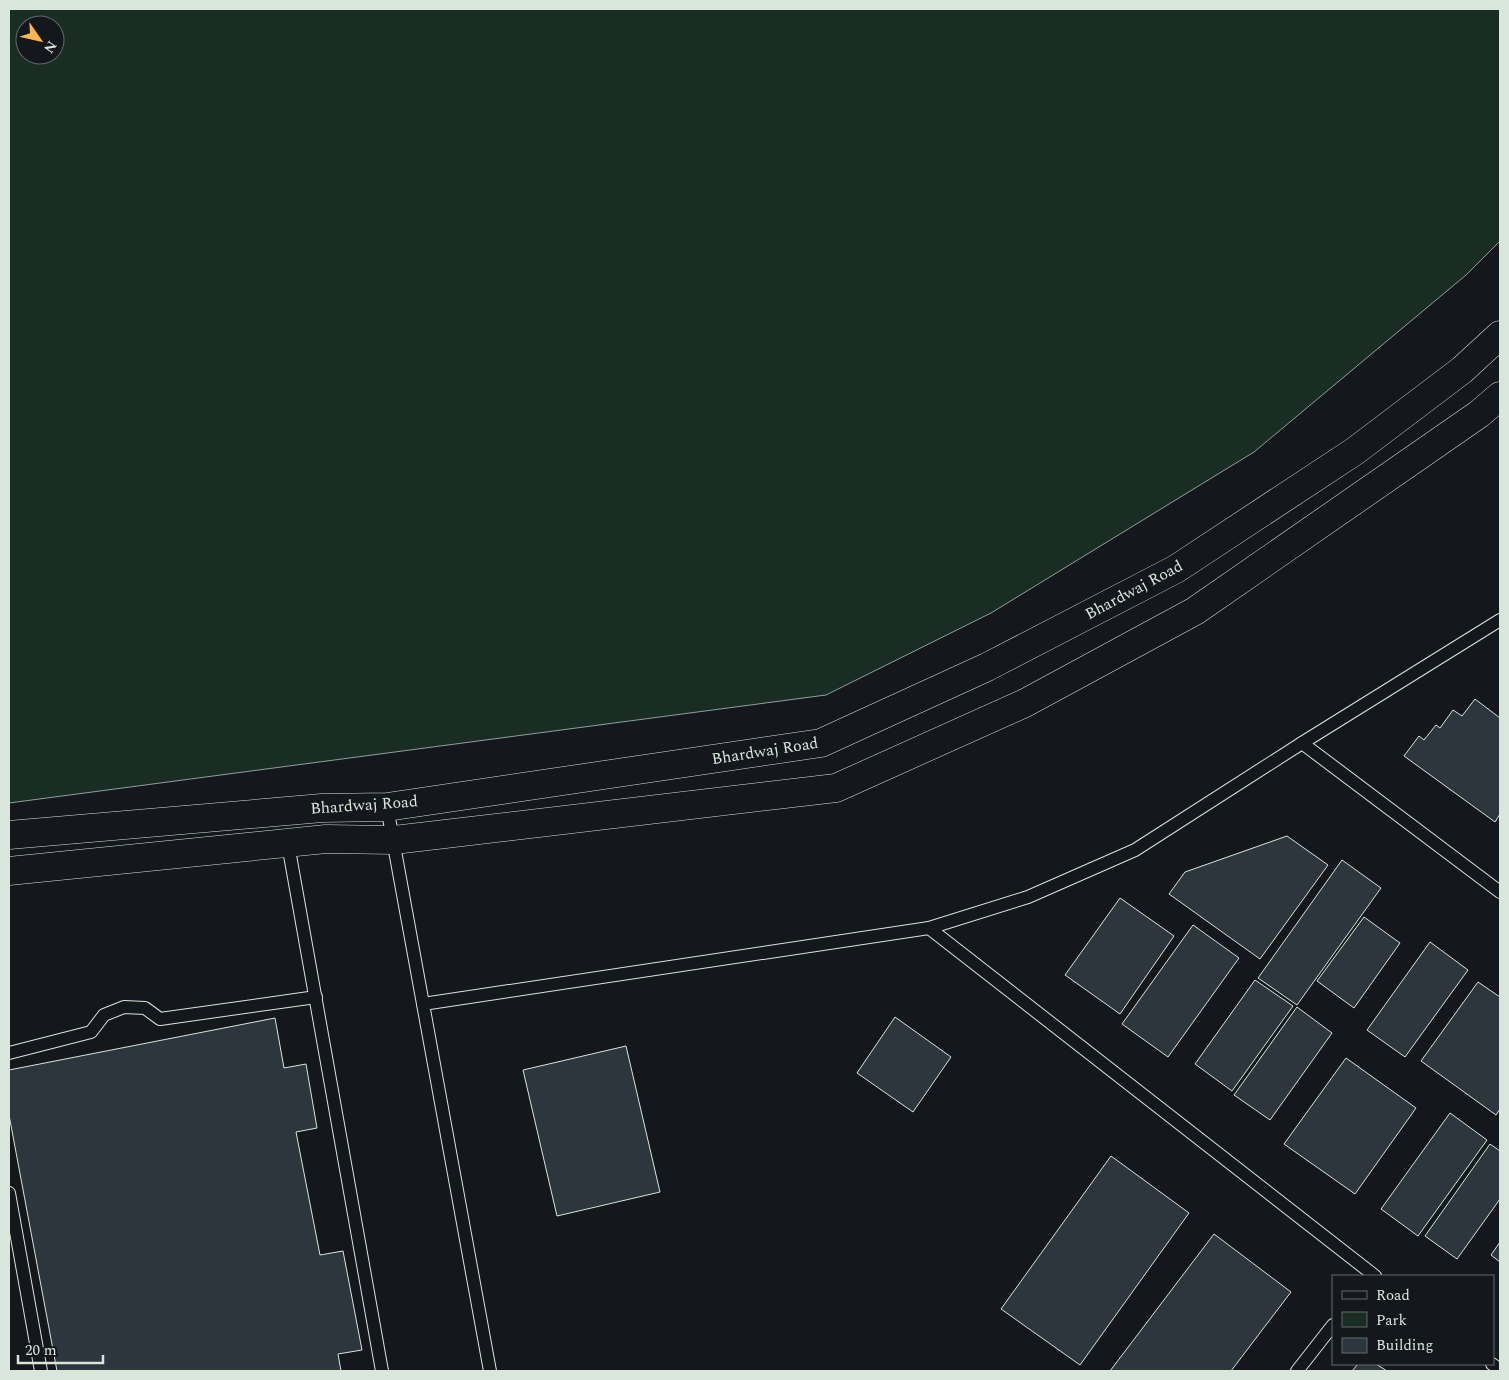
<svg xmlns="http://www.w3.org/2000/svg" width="1509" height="1380" font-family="Spectral,serif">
<rect width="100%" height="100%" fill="#14181c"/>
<path fill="#1a2d24" stroke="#939e99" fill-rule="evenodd" d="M9,9H1500V241L1466,275L1254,452L991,613L826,695L9,803ZM25,25H55V55H25Z"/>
<g fill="#2c363c" stroke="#d8e6dc">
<polygon points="1475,699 1500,718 1500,814 1495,822 1404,756 1419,736 1424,740 1436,725 1440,728 1453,710 1462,716"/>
<polygon points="1287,836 1328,865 1260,959 1169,894 1185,872"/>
<polygon points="1342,860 1381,888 1297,1005 1258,978"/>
<polygon points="1120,898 1174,936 1120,1014 1065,975"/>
<polygon points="1364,917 1400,943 1354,1008 1317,981"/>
<polygon points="1193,925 1239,958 1168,1057 1122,1024"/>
<polygon points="1430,942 1468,970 1405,1057 1367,1030"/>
<polygon points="1255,980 1293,1006 1232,1091 1195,1064"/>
<polygon points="1478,982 1500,997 1500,1109 1496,1115 1421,1061"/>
<polygon points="1297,1007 1332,1033 1270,1120 1234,1095"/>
<polygon points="895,1017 951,1057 913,1112 857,1073"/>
<polygon points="275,1018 284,1068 306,1064 317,1128 296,1132 320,1255 343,1251 362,1350 338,1354 341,1371 57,1371 9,1115 9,1070"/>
<polygon points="626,1046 660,1192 557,1216 523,1070"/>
<polygon points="1346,1058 1416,1108 1355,1194 1284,1144"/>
<polygon points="1450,1113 1487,1140 1418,1236 1381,1209"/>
<polygon points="1490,1144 1500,1151 1500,1199 1457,1259 1425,1236"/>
<polygon points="1111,1156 1189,1213 1080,1365 1001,1309"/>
<polygon points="1214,1234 1291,1292 1231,1371 1110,1371"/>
<polygon points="1500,1242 1500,1262 1491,1255"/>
<polygon points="1358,1364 1376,1364 1387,1371 1352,1371"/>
</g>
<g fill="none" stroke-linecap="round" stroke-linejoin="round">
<g stroke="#d8e6dc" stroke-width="14">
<g id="lane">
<polyline points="1302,743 1500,892"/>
<polyline points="387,807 423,1004"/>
<polyline points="288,844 382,1371"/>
<polyline points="929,928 1375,1276"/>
<polyline points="9,1053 91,1032 104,1015 124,1007 145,1008 160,1019 316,997"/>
<polyline points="9,1193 41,1371"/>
<polyline points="1492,1364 1500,1370"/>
<polyline points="490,1371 423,1004 929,928 1028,897 1135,850 1302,743 1500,620"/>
<polyline points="1297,1371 1333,1325"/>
</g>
</g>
<g stroke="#d8e6dc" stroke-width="29">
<g id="secondary">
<polyline points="9,835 322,808 387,807 821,743 987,667 1176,569 1355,451 1462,370 1500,335"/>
<polyline points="9,871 326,839 394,840 836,788 1025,703 1195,611 1479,414 1500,396"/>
</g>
</g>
<use href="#lane" stroke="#14181c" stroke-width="12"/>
<use href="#secondary" stroke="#14181c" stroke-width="28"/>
</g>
<g text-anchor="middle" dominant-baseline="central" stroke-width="4" stroke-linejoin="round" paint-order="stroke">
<g font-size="16" fill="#d8e6dc" stroke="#14181c">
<text transform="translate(1134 590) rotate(-28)">Bhardwaj Road</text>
<text transform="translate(765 751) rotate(-9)">Bhardwaj Road</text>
<text transform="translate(364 805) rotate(-4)">Bhardwaj Road</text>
</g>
</g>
<rect width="1509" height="1380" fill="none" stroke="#d8e6dc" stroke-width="20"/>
<rect x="1332" y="1275" width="162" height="90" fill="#14181c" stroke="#626a69"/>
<rect x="1342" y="1291" width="25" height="8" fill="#14181c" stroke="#626a69"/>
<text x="1376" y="1300" font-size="15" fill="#d8e6dc">Road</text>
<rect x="1342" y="1312" width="25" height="15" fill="#1a2d24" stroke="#626a69"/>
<text x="1376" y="1325" font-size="15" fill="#d8e6dc">Park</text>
<rect x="1342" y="1338" width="25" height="15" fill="#2c363c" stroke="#626a69"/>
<text x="1376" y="1350" font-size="15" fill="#d8e6dc">Building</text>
<g transform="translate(40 40) rotate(124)"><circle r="24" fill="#14181c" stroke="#626a69"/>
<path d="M0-4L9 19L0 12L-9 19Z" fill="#ffb74d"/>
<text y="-8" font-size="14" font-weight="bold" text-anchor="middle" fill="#d8e6dc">N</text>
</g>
<path d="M18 1355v8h85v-8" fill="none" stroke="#d8e6dc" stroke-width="2.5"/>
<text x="25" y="1355" font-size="15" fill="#d8e6dc" stroke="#14181c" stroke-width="4" paint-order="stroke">20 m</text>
</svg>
